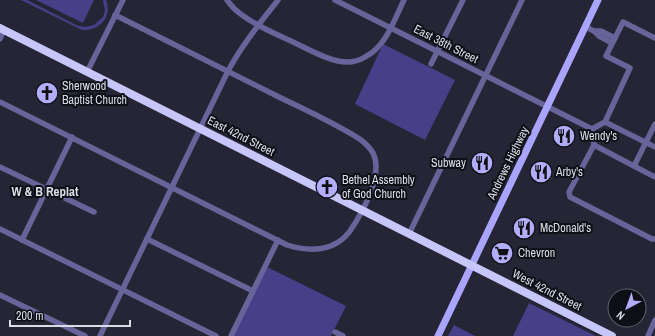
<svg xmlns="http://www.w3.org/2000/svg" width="655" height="336" font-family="'Archivo Narrow',sans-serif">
<rect width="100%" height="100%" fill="#252536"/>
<g fill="#483f88">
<path d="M21,0H27L78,26L86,27L94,25L103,17L105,11L103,0H106C113,17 99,31 82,30Z"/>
<polygon points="36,0 94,0 83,23"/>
<polygon points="383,44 455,80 425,140 355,104"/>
<polygon points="265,266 346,306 331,336 231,336"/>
<polygon points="529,303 596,336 513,336"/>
<polygon points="454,325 475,336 448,336"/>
</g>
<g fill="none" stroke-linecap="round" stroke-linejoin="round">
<g stroke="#67649a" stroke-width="5.5">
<path d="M227,0C231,6 236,11 242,15C258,27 276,34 293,42C308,49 323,58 338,61C347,63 357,62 365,57C386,47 394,20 404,0"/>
<polyline points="335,0 592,129"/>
<polyline points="586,27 594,31 599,36 612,43"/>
<polyline points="594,31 601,31 615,38"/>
<polyline points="0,39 4,30"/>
<polyline points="431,64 463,0"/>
<polyline points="87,72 123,0"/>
<path d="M0,102L287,245C309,252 335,252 350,231C362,213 384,175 373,153C370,148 365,143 361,140C335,123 305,110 277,96C224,69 169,42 115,15"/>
<polyline points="605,122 655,147"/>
<polyline points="592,129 605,122 630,68 606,56 623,22 655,38"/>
<polyline points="592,129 594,145 569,192 570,197 652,239 655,239"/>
<polyline points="594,145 655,177"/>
<polyline points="634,166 655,124"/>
<polyline points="0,167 94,212"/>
<polyline points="0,229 216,336"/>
<polyline points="409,234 522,0"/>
<polyline points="147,239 253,291"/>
<polyline points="22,240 72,137"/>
<polyline points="0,295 85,336"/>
<polyline points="335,332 343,336"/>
<path d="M100,336L228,71C242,45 260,23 278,0"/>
<polyline points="231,336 278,240"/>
<polyline points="648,336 655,320"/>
</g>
<polyline stroke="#a9a4fd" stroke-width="7" points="438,336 598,0"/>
<polyline stroke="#c7c6fb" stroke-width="8" points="0,28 612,336"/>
</g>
<defs>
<g id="church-disc" transform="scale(1.15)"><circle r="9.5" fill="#b1adfa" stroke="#0f0f17"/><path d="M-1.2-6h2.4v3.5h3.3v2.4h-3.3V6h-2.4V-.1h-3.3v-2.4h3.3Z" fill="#111"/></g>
<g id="restaurant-disc" transform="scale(1.15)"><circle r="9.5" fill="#b1adfa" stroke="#0f0f17"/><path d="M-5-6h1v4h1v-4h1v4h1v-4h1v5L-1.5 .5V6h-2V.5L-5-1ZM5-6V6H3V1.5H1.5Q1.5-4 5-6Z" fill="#111"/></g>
<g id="supermarket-disc" transform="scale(1.15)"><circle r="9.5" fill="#b1adfa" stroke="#0f0f17"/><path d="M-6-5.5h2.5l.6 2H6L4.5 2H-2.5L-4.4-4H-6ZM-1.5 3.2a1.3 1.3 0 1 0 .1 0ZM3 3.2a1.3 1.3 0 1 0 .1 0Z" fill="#111"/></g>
</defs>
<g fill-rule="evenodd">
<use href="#church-disc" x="47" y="93"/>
<use href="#restaurant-disc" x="564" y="136"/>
<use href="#restaurant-disc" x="482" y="163"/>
<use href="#restaurant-disc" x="541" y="172"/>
<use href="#church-disc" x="327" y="187"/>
<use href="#restaurant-disc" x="524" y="228"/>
<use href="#supermarket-disc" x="502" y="253"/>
</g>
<g text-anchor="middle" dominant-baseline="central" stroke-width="4" stroke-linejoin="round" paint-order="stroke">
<g font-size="12" fill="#dcdce7" stroke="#0f0f17">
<text transform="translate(446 44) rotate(27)">East 38th Street</text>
<text transform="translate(241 136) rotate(27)">East 42nd Street</text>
<text transform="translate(508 163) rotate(-64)">Andrews Highway</text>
<text transform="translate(547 290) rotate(27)">West 42nd Street</text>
</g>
<g font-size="12" fill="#dcdce7" stroke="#0f0f17" text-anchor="start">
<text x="62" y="86">Sherwood<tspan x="62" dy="14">Baptist Church</tspan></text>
<text x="580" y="136">Wendy's</text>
<text x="466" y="163" text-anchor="end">Subway</text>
<text x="556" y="172">Arby's</text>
<text x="342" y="180">Bethel Assembly<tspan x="342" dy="14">of God Church</tspan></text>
<text x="540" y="228">McDonald's</text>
<text x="518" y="253">Chevron</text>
</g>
<g font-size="13" font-weight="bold" fill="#dcdce7" stroke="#0f0f17">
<text x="45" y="191">W &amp; B Replat</text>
</g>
</g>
<g transform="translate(627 308) rotate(221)"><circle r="19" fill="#0f0f17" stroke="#61616a"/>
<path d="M0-3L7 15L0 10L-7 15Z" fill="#b1adfa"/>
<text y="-6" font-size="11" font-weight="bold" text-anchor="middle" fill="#dcdce7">N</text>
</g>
<path d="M10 320v6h120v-6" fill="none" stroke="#dcdce7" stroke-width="2"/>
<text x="16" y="320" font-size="12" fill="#dcdce7" stroke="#0f0f17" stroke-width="3" paint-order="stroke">200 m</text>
</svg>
